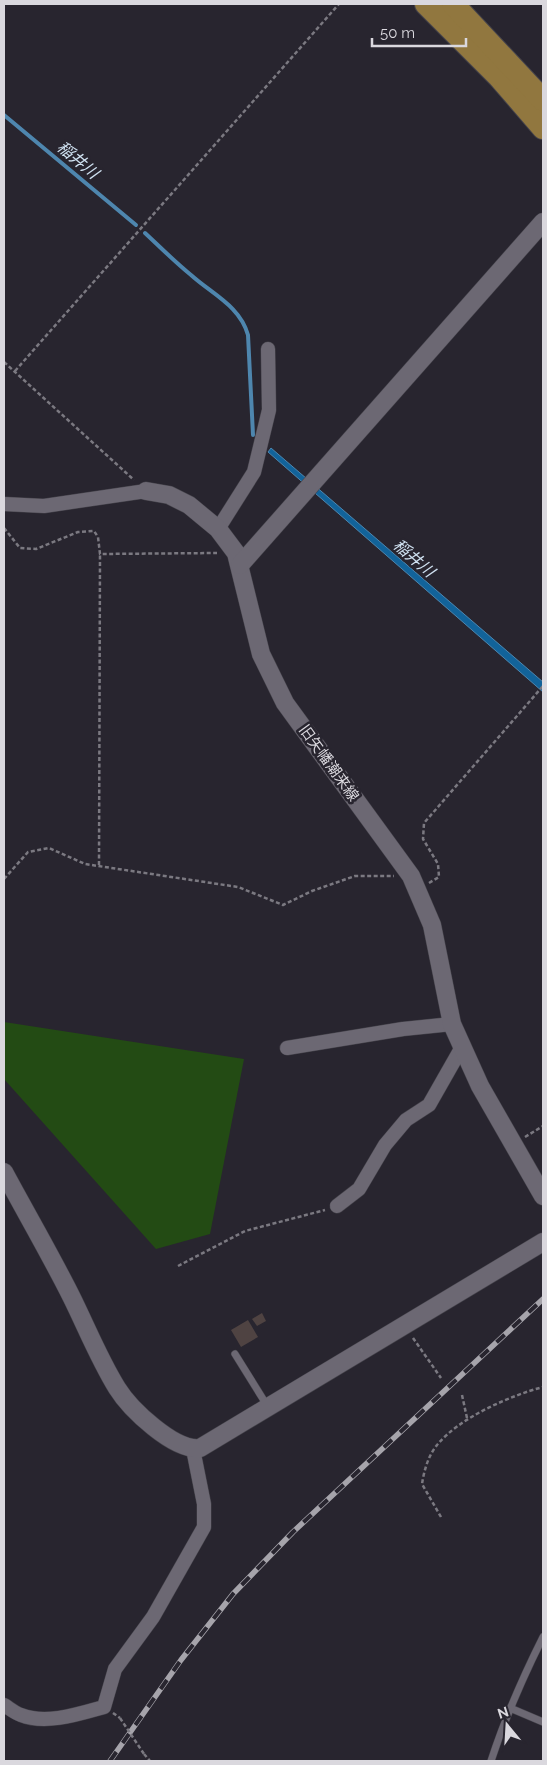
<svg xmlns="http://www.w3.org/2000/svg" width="547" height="1765" font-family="Raleway,'Noto Sans JP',sans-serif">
<rect width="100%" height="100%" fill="#28252f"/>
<polygon fill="#234b14" points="4,1022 244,1059 210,1234 156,1249 4,1079"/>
<polygon fill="#12639a" stroke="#4e86ae" points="271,448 543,682 543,692 268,452"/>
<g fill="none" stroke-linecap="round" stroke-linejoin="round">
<g stroke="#4e86ae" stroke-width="4">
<polyline points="4,115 136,225"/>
<path d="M145,233C160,247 175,262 191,275C212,294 240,306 248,335L253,435"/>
</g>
</g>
<g fill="#4f4342">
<polygon points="262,1313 266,1321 257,1326 252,1319"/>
<polygon points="248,1320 258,1337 241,1347 231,1330"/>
</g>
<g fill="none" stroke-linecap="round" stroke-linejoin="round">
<g stroke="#45434b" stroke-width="8">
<g id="service">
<polyline points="235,1354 268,1407"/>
<polyline points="510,1708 543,1722"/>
<path d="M491,1761C505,1718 523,1677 543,1637"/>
</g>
</g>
<g stroke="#45434b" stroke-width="15">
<g id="minor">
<polyline points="4,504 44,506 146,491"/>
<polyline points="218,529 254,472 269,410 268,349"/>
<polyline points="287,1048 403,1029 452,1024"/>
<polyline points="337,1206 359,1189 385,1145 406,1120 429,1105 462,1047"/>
<path d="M4,1705C9,1708 15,1713 21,1715C46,1725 79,1714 104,1707L115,1669L153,1617L204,1527V1504L193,1449"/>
</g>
</g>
<g stroke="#45434b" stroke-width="19">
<g id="tertiary">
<polyline points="146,491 169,495 189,505 218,529 236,553 261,654 285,703 411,876 432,925 452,1024 480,1086 543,1196"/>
<polyline points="240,565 543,222"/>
<path d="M4,1172C26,1213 50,1254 71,1296C86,1326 99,1359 117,1388C130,1409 174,1451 200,1448L543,1242"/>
</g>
</g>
<g stroke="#45434b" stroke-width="24">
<g id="primary">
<polyline points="426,4 499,77 543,128"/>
<polyline points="453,4 543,100"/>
</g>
</g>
<g stroke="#7b7981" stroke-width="2.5" stroke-dasharray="4 2.5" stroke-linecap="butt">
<polyline points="4,362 134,480"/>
<polyline points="15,371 339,4"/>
<polyline points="4,528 20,548 36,549 78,532 94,531 98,537 100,554 217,553"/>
<polyline points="99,865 100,554"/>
<polyline points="4,879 28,852 49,848 85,864 238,887 283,905 312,891 355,876 394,876"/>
<polyline points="429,883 439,877 438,864 423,839 424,823 543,686"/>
<polyline points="525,1137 543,1126"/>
<polyline points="178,1266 245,1231 325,1210"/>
<polyline points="413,1338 441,1378"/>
<polyline points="462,1395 467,1418"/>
<path d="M441,1517L422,1484C424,1471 428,1456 437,1445C459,1418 509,1396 543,1387"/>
<polyline points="113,1713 120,1718"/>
<polyline points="144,1754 150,1761"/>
</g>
<use href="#service" stroke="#6c6873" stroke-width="7"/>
<use href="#minor" stroke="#6c6873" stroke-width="14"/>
<use href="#tertiary" stroke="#6c6873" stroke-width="18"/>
<use href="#primary" stroke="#91773f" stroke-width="22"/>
<g stroke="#a6a4ab" stroke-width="5.5">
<polyline id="rail" points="110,1761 181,1660 233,1594 293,1532 543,1299"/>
</g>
<use href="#rail" stroke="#28252f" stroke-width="4" stroke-dasharray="11" stroke-linecap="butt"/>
<polyline stroke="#7b7981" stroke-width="2.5" stroke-dasharray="4 2.5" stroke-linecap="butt" points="120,1718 144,1754"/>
</g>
<g text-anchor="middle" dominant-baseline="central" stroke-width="5" stroke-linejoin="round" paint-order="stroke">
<g font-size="15" fill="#dad8de" stroke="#28252f">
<text transform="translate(329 763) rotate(54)">旧矢幡潮来線</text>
</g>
<g font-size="16" font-style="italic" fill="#d0e2f2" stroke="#28252f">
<text transform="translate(78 160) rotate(40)">稲井川</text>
<text transform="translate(414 558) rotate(41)">稲井川</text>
</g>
</g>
<rect width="547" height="1765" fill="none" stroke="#dad8de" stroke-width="10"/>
<g transform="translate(507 1725) rotate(342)" stroke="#28252f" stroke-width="4" paint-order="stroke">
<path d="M0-4L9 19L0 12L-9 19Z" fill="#dad8de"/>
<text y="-8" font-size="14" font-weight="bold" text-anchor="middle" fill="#dad8de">N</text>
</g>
<path d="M372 38v8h94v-8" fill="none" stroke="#dad8de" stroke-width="2.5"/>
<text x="380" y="38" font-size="15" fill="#dad8de" stroke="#28252f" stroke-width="4" paint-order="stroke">50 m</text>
</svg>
